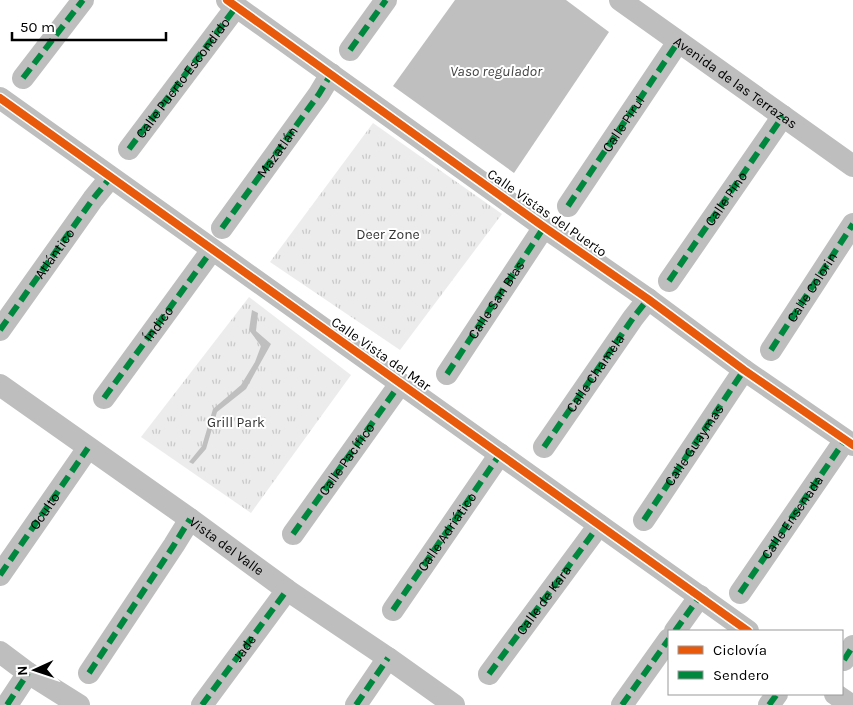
<svg xmlns="http://www.w3.org/2000/svg" width="853" height="705" font-family="Karla,sans-serif">
<defs>
<pattern id="park-tufts" width="24" height="20" patternUnits="userSpaceOnUse" patternTransform="scale(1.25)"><rect width="24" height="20" fill="#ececec"/><path d="M3 7l-1-3M5 7V3M7 7l1-3M15 17l-1-3M17 17v-4M19 17l1-3" fill="none" stroke="#c9c9c9"/></pattern>
</defs>
<rect width="100%" height="100%" fill="#fff"/>
<g fill="url(#park-tufts)">
<polygon points="373,123 502,214 400,350 270,262"/>
<polygon points="249,297 351,375 251,513 141,437"/>
</g>
<g fill="#bfbfbf">
<polygon points="455,0 566,0 609,32 514,173 393,86"/>
<polygon points="252,310 258,313 256,331 271,344 246,389 217,412 206,449 193,464 189,462 202,446 213,409 241,385 255,362 261,346 249,330"/>
</g>
<g fill="none" stroke-linecap="round" stroke-linejoin="round">
<g stroke="#bebebe" stroke-width="22">
<polyline points="227,0 544,227 648,299 744,370 853,445"/>
<path id="s1" d="M620,0L853,166"/>
<polyline points="350,50 386,0"/>
<polyline points="23,78 83,0"/>
<polyline points="0,98 748,631"/>
<path id="s2" d="M129,149L236,7"/>
<path id="s3" d="M568,206L678,42"/>
<path id="s4" d="M222,228L319,94L331,74"/>
<polyline points="669,281 783,116"/>
<polyline points="0,330 93,199 110,178"/>
<path id="s5" d="M771,350L853,224"/>
<path id="s6" d="M447,374L544,227"/>
<path id="s7" d="M0,385L190,519L287,590L388,658L454,705"/>
<path id="s8" d="M104,398L212,250"/>
<path id="s9" d="M544,447L633,318L648,299"/>
<polyline points="644,520 744,370"/>
<path id="s10" d="M293,534L400,384"/>
<polyline points="0,575 88,448"/>
<polyline points="740,593 845,440"/>
<polyline points="393,610 500,454"/>
<polyline points="675,631 700,596"/>
<polyline points="0,652 28,673 79,705"/>
<polyline points="844,660 853,646"/>
<polyline points="89,673 174,545 190,519"/>
<path id="s11" d="M489,674L599,525"/>
<polyline points="835,694 851,705"/>
<polyline points="7,705 28,673"/>
<polyline points="202,705 287,590"/>
<polyline points="356,705 388,658"/>
<polyline points="622,705 669,639"/>
<polyline points="769,705 777,694"/>
</g>
<g stroke="#00873e" stroke-width="6" stroke-dasharray="12 6" stroke-linecap="butt">
<polyline points="350,50 386,0"/>
<polyline points="23,78 83,0"/>
<polyline points="129,149 236,7"/>
<polyline points="568,206 678,42"/>
<polyline points="222,228 319,94 331,74"/>
<path id="s12" d="M669,281L783,116"/>
<path id="s13" d="M0,330L93,199L110,178"/>
<polyline points="771,350 853,224"/>
<polyline points="447,374 544,227"/>
<polyline points="104,398 212,250"/>
<polyline points="544,447 633,318 648,299"/>
<path id="s14" d="M644,520L744,370"/>
<polyline points="293,534 400,384"/>
<path id="s15" d="M0,575L88,448"/>
<path id="s16" d="M740,593L845,440"/>
<path id="s17" d="M393,610L500,454"/>
<polyline points="675,631 700,596"/>
<polyline points="844,660 853,646"/>
<polyline points="89,673 174,545 190,519"/>
<polyline points="489,674 599,525"/>
<polyline points="7,705 28,673"/>
<path id="s18" d="M202,705L287,590"/>
<polyline points="356,705 388,658"/>
<polyline points="622,705 669,639"/>
<polyline points="769,705 777,694"/>
</g>
<g stroke="#fff" stroke-width="11">
<g id="cycleway">
<polyline points="227,0 544,227 648,299 744,370 853,445"/>
<polyline points="0,98 748,631"/>
</g>
</g>
<use href="#cycleway" stroke="#e8590c" stroke-width="8"/>
</g>
<g text-anchor="middle" dominant-baseline="central" stroke-width="4" stroke-linejoin="round" paint-order="stroke">
<g font-size="14" fill="#000" stroke="#fff">
<text stroke="none"><textPath href="#s2" startOffset="89">Calle Puerto Escondido</textPath></text>
<text stroke="none"><textPath href="#s1" startOffset="142">Avenida de las Terrazas</textPath></text>
<text stroke="none"><textPath href="#s3" startOffset="99">Calle Pirul</textPath></text>
<text stroke="none"><textPath href="#s4" startOffset="94">Mazatlán</textPath></text>
<text stroke="none"><textPath href="#s12" startOffset="100">Calle Pino</textPath></text>
<text transform="translate(547 213) rotate(35)">Calle Vistas del Puerto</text>
<text stroke="none"><textPath href="#s13" startOffset="94">Atlántico</textPath></text>
<text stroke="none"><textPath href="#s5" startOffset="75">Calle Colorin</textPath></text>
<text stroke="none"><textPath href="#s6" startOffset="89">Calle San Blas</textPath></text>
<text stroke="none"><textPath href="#s8" startOffset="92">Índico</textPath></text>
<text transform="translate(381 354) rotate(35)">Calle Vista del Mar</text>
<text stroke="none"><textPath href="#s9" startOffset="90">Calle Chamela</textPath></text>
<text stroke="none"><textPath href="#s14" startOffset="90">Calle Guaymas</textPath></text>
<text stroke="none"><textPath href="#s10" startOffset="92">Calle Pacífico</textPath></text>
<text stroke="none"><textPath href="#s15" startOffset="78">Oculto</textPath></text>
<text stroke="none"><textPath href="#s16" startOffset="92">Calle Ensenada</textPath></text>
<text stroke="none"><textPath href="#s17" startOffset="95">Calle Adriático</textPath></text>
<text stroke="none"><textPath href="#s7" startOffset="278">Vista del Valle</textPath></text>
<text stroke="none"><textPath href="#s11" startOffset="92">Calle de Kara</textPath></text>
<text stroke="none"><textPath href="#s18" startOffset="71">Jade</textPath></text>
</g>
<g font-size="14" fill="#333" stroke="#fff">
<text x="388" y="234">Deer Zone</text>
<text x="236" y="422">Grill Park</text>
</g>
<g font-size="15" font-style="italic" fill="#444" stroke="#fff">
<text x="496" y="71">Vaso regulador</text>
</g>
</g>
<rect x="668" y="630" width="175" height="65" fill="#ffffff" stroke="#999999"/>
<rect x="678" y="646" width="25" height="8" fill="#e8590c" stroke="#999999"/>
<text x="713" y="655" font-size="15" fill="#000000">Ciclovía</text>
<rect x="678" y="671" width="25" height="8" fill="#00873e" stroke="#999999"/>
<text x="713" y="680" font-size="15" fill="#000000">Sendero</text>
<g transform="translate(35 670) rotate(267)" stroke="#ffffff" stroke-width="4" paint-order="stroke">
<path d="M0-4L9 19L0 12L-9 19Z" fill="#000000"/>
<text y="-8" font-size="14" font-weight="bold" text-anchor="middle" fill="#000000">N</text>
</g>
<path d="M12 32v8h154v-8" fill="none" stroke="#000000" stroke-width="2.5"/>
<text x="20" y="32" font-size="15" fill="#000000" stroke="#ffffff" stroke-width="4" paint-order="stroke">50 m</text>
</svg>
